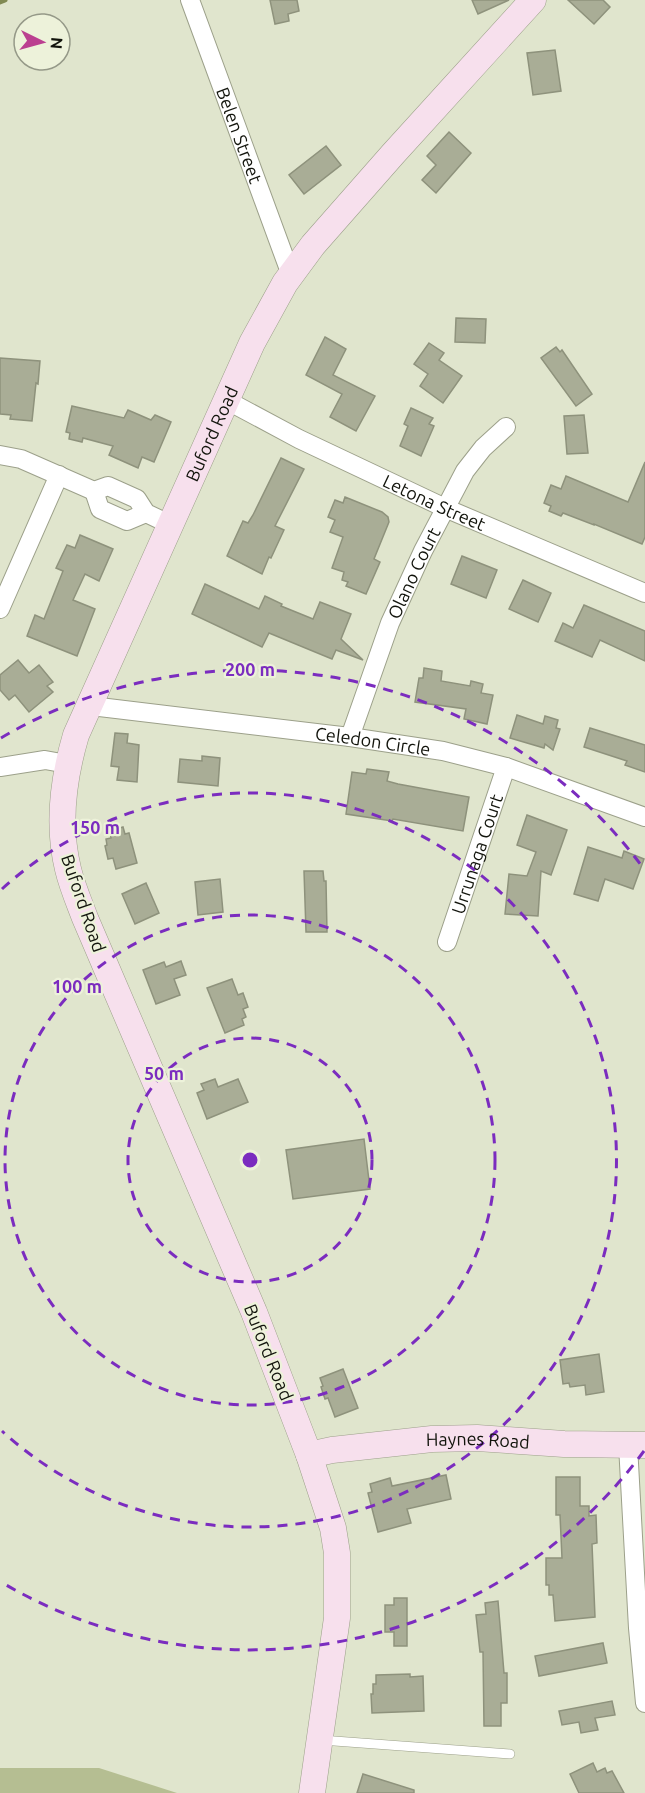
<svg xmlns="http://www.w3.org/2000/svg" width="645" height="1793" font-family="Ubuntu,sans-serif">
<rect width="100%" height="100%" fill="#e0e5cd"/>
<polygon fill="#b5be92" points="0,1768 99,1768 177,1793 0,1793"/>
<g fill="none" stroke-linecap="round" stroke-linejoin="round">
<polyline stroke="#818a53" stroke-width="5" points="0,2 5,0"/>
</g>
<g fill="#a9ad96" stroke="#8e927c" stroke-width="1.5">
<polygon points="270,0 297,0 299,11 288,14 289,21 275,24"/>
<polygon points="472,0 509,0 478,14"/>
<polygon points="568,0 603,0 610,7 594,24"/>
<polygon points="555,50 561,91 533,95 527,53"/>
<polygon points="449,132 471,153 436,193 422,180 436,165 427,156"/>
<polygon points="326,146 341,165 304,194 289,175"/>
<polygon points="456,318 486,319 485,343 455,342"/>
<polygon points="325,337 346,349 333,375 375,396 356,431 330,417 342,394 306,375"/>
<polygon points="429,343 444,353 439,360 462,376 443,403 420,386 428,374 414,364"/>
<polygon points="556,347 560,352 562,350 592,394 576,406 541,358"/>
<polygon points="0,358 40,361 38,384 36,383 32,421 10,419 11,415 0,414"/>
<polygon points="72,406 124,418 128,410 151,420 155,415 171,422 154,462 142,457 138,468 109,455 113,446 83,438 82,442 69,439 70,433 66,432"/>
<polygon points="411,408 433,418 429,424 434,426 421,456 400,446 408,426 404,424"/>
<polygon points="584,415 588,453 567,454 564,416"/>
<polygon points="281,458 304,469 275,526 284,530 271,558 269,557 262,574 227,556 243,521 248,523 253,515"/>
<polygon points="645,462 645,537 642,544 594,524 594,525 563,513 561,516 549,511 551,506 544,503 551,485 561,489 566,476 628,502"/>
<polygon points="345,497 382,512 388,517 389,522 374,559 380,562 366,594 346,586 348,582 342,580 344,572 332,568 343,537 330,532 335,520 328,517 335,500 343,503"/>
<polygon points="80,535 113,549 99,581 85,574 73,600 95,609 77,656 27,636 35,615 44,619 63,571 56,568 67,545 75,548"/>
<polygon points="462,556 497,570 486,598 451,584"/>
<polygon points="523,580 551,593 538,622 509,609"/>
<polygon points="205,584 259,609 265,596 282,604 281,606 313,619 320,602 351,614 341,639 363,660 336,650 332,659 269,633 262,647 192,614"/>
<polygon points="584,605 645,631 645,661 600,640 592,657 555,641 563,623 573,628"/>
<polygon points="18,660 29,673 39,665 53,682 47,686 53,692 29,712 15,695 9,700 0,690 0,675"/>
<polygon points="424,668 442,671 441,681 470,686 471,681 483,684 481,693 493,695 487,724 464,719 466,709 415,702 419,678 423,678"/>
<polygon points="517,715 543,724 545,716 558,720 556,728 560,729 553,750 545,744 544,748 510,738"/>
<polygon points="590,728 645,745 645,772 625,765 627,761 584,747"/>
<polygon points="115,733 128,734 127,743 139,745 137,782 117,780 119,767 111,766"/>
<polygon points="202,756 220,758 218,786 178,782 180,759 202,761"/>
<polygon points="367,769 389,772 387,781 398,784 469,797 463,831 393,819 392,821 346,814 352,772 366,774"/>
<polygon points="527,815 567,830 551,875 541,871 538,916 505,914 509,874 527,876 536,852 517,845"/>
<polygon points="123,827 125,834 129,833 137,863 116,869 113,858 108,859 105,846 107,845 106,839 111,838 110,831"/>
<polygon points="588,847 622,858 624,851 644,859 633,889 605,879 598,901 574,894"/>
<polygon points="304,871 323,871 324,881 326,881 327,932 306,932"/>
<polygon points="220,879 223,912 198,915 195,882"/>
<polygon points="146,883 159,913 135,924 122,894"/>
<polygon points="181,961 186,975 174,979 180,995 156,1004 143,970 164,962 166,967"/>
<polygon points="232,979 238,995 243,993 248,1007 243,1009 246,1017 242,1019 244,1025 225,1033 207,988"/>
<polygon points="215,1079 218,1087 238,1079 248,1102 207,1119 197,1093 204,1090 201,1084"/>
<polygon points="364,1139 370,1189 293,1199 286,1150"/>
<polygon points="599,1354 604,1392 586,1395 585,1385 570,1387 569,1383 563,1384 560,1360"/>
<polygon points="343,1369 358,1408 335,1417 328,1398 325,1399 321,1387 323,1386 320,1378"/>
<polygon points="446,1475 451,1499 407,1509 411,1523 378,1532 368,1493 372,1492 370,1484 390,1478 392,1486"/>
<polygon points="556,1477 580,1477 580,1506 589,1506 589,1516 596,1515 597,1543 592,1544 595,1617 555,1621 553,1595 549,1595 549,1585 546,1585 546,1558 562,1558 560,1515 556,1515"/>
<polygon points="394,1598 407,1598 407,1646 394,1646 394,1632 385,1632 385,1605 394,1605"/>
<polygon points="498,1601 504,1673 507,1673 507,1703 501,1703 501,1726 484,1726 483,1652 480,1652 476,1615 486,1614 485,1603"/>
<polygon points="603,1643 607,1663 539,1676 535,1656"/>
<polygon points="410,1674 410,1677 423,1676 424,1711 372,1713 371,1694 373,1694 373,1684 376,1684 376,1675"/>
<polygon points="612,1701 615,1715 595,1718 598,1730 581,1733 579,1722 562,1725 559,1711"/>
<polygon points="593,1763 597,1772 605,1768 607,1773 612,1771 624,1793 579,1793 570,1774"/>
<polygon points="363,1774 414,1790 414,1793 357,1793"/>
</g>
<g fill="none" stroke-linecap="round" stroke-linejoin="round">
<g stroke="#9ca08a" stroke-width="10">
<polyline id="lane" points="321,1740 510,1754"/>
</g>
<g stroke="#9ca08a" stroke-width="20">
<g id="street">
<path id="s1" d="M190,0L291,275"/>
<path id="s2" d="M228,401L299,439L445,508L645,593"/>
<polyline points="0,455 21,459 94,491 108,486 137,499 146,513 171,525"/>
<polyline points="94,491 100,509 127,521 146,513"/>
<polyline points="0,609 59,475"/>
<path id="s3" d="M91,706L350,737L443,751L506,767L645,817"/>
<path id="s4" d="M350,737L390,623L423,551L465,471L483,448L506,427"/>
<polyline points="0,767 45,760 67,764"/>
<path id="s5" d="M447,942L506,767"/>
<polyline points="628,1445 638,1628 645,1703"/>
</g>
</g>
<g stroke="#9ca08a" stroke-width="27">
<g id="secondary">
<path id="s6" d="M309,1455L332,1450L432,1439L477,1438L564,1444L645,1445"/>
<path id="s7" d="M312,1793L337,1618V1553L333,1528L309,1455L254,1312L85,918C79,902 72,886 68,869C57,824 63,779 76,735L252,343L285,283L313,245L393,154L533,0"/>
</g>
</g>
<use href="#lane" stroke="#fff" stroke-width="9"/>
<use href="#street" stroke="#fff" stroke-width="18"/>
<use href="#secondary" stroke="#f7e0ed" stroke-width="26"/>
</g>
<g fill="none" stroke="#7b2cbf" stroke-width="3" stroke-dasharray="10 8">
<circle cx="250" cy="1160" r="122"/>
<circle cx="250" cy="1160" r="245"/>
<path d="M2 889A367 367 0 1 1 2 1431"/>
<path d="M644 1451A490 490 0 0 1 1 1582M1 738A490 490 0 0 1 644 869"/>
</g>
<g text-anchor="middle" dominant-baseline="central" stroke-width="4.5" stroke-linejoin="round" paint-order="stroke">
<g font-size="18" fill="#12140c" stroke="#edf2da">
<text stroke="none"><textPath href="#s1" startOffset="144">Belen Street</textPath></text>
<text stroke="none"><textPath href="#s7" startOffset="1444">Buford Road</textPath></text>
<text stroke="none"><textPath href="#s2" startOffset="230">Letona Street</textPath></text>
<text stroke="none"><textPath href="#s4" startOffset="176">Olano Court</textPath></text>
<text stroke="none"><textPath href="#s3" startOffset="284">Celedon Circle</textPath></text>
<text stroke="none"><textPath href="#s5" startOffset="93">Urrunaga Court</textPath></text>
<text transform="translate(84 903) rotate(71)">Buford Road</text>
<text transform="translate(269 1352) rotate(68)">Buford Road</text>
<text stroke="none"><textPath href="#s6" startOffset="170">Haynes Road</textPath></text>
</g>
</g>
<circle cx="250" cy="1160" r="9" fill="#7b2cbf" stroke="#edf2da" stroke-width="3"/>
<g font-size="18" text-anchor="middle" font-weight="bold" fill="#7b2cbf" stroke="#edf2da" stroke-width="4.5" stroke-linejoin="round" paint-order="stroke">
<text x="250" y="676">200 m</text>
<text x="95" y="834">150 m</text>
<text x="77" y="993">100 m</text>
<text x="164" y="1080">50 m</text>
</g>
<g transform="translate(42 42) rotate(95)"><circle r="28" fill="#edf2da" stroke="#959988" stroke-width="1.5"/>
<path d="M0-4.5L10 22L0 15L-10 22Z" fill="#bb3f90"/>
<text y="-9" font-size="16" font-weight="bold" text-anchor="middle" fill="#12140c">N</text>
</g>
</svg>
